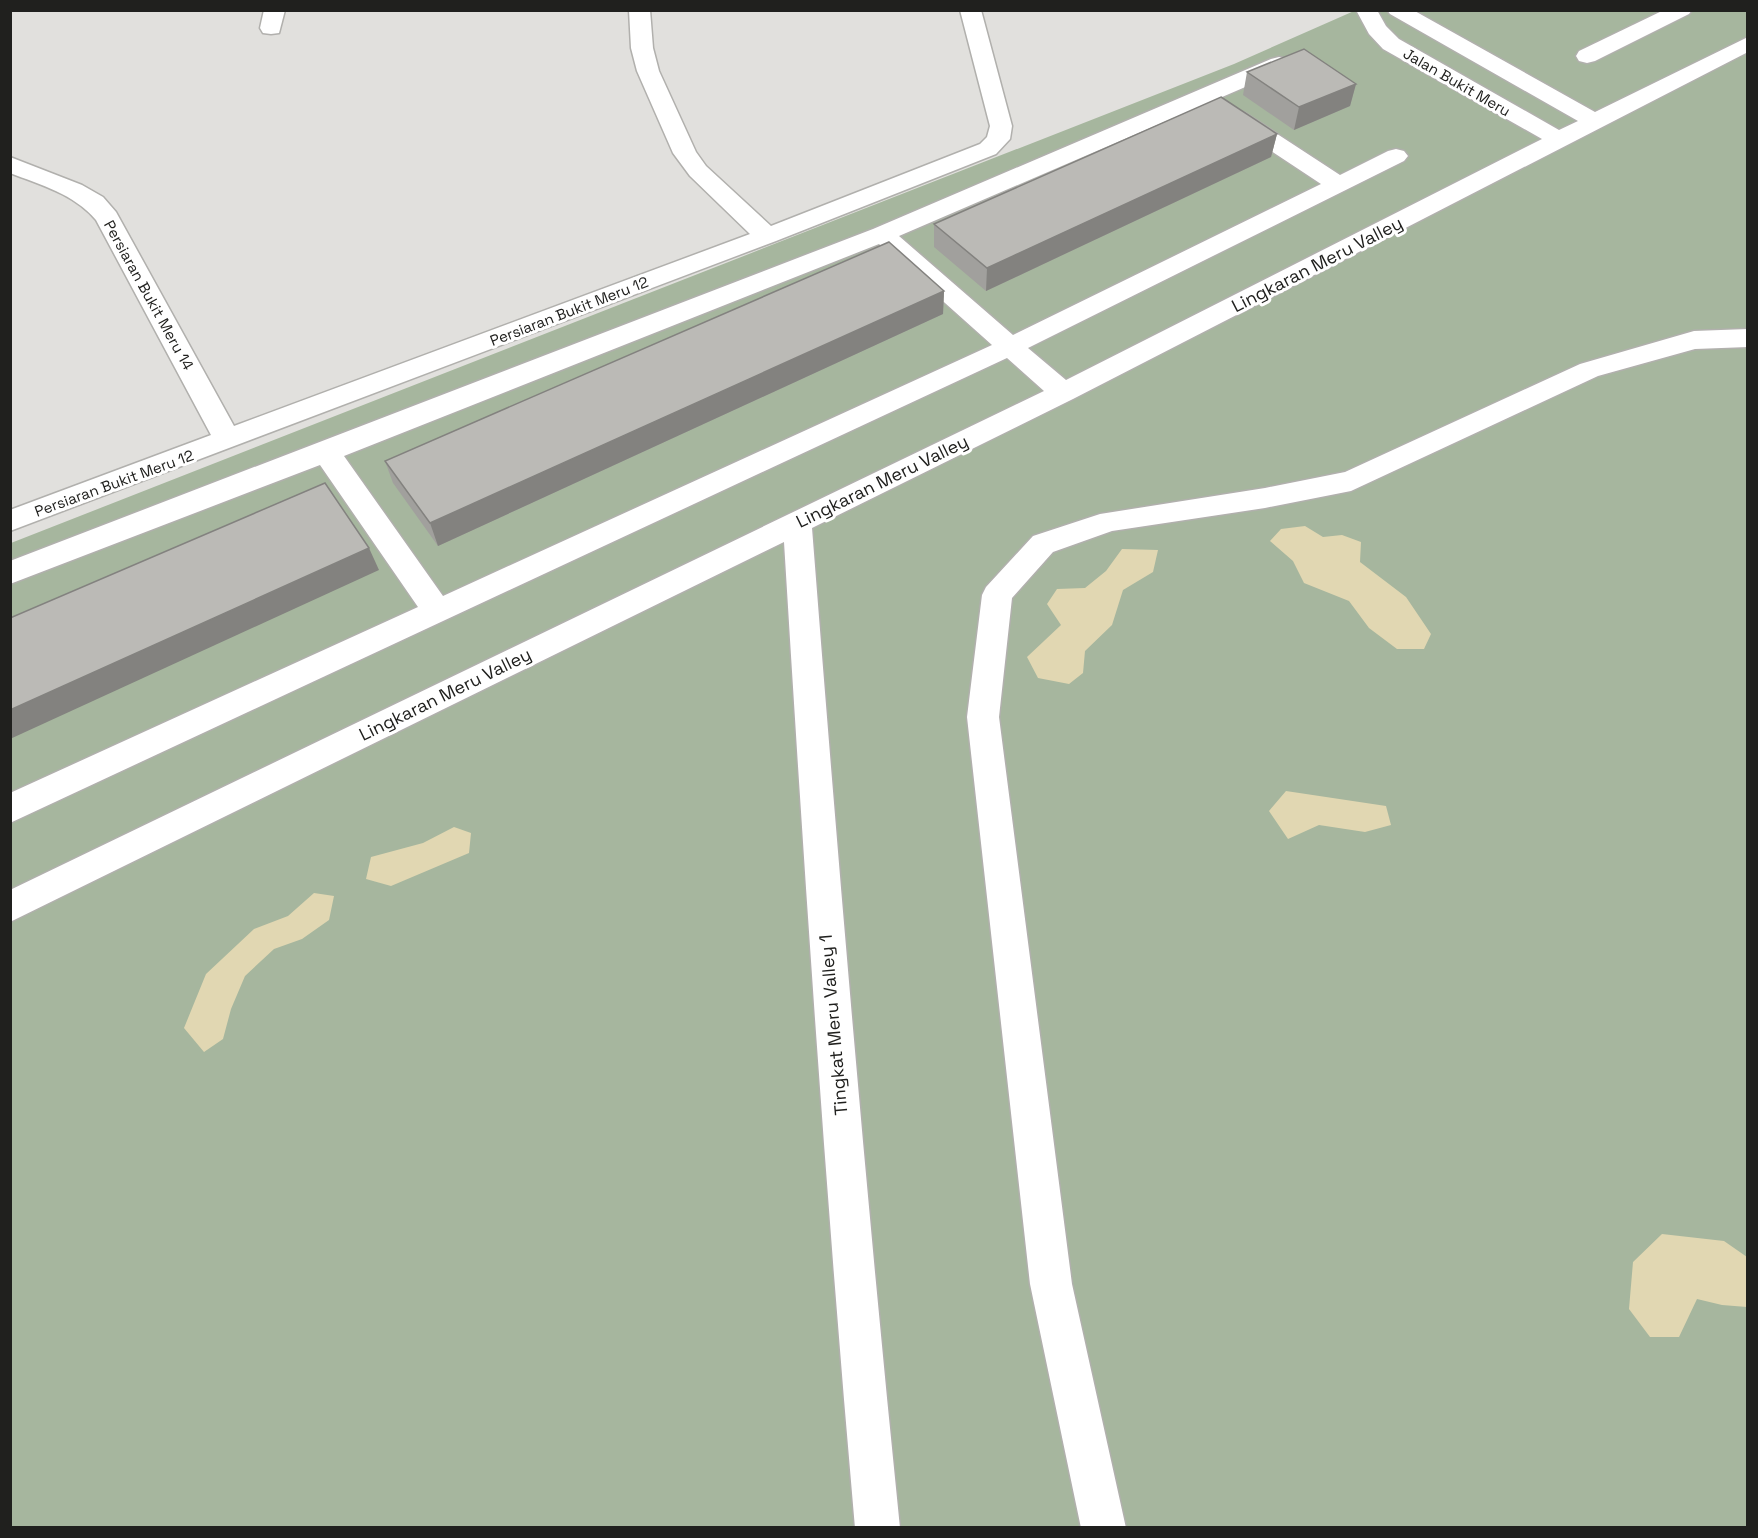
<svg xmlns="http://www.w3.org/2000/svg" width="1758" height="1538" font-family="'Space Grotesk',sans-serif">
<rect width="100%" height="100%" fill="#e1e0dd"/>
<polygon fill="#a6b69e" points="1354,11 1747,11 1747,1527 11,1528 11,543 1234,64"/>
<g fill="#e1d7b2">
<polygon points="1305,526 1323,537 1342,535 1361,542 1360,562 1406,597 1431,634 1424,649 1397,649 1369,628 1349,601 1304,583 1293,561 1270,541 1281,529"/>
<polygon points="1122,549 1158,550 1153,572 1123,590 1112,625 1085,651 1083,673 1069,684 1038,678 1027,657 1061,625 1047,604 1057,589 1085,588 1106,571"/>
<polygon points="1286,791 1386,806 1391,825 1365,832 1319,825 1288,839 1269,811"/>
<polygon points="454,827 471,833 469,853 391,886 366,879 371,857 423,843"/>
<polygon points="314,893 334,896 329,920 302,939 274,949 245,976 231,1009 223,1039 204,1052 184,1028 206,974 254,929 288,916"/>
<polygon points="1662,1234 1724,1241 1747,1257 1747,1307 1722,1305 1697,1299 1679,1337 1650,1337 1629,1309 1633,1262"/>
</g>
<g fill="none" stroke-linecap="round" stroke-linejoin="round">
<g stroke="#b1b0ad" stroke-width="3">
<g id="minor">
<polygon points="264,10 285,10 279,33 271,34 263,33 260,28"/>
<path d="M629,10H650L653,48L659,71L696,152L706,166L771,226L980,144L987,137L990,126L960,10H981L1012,126L1010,139L996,154L776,241L10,531V510L211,435L96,220C74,194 41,185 10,173V157L82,185L103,197L116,212L234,426L750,234L690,176L673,153L637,71L631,48Z"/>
<path d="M1356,10H1377L1386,26L1399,39L1559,130L1578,121L1390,14L1387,10H1413L1595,112L1748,37V52L1073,399L812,528C838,862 866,1195 900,1528H855C826,1199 804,871 784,542L10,922V890L1044,391L1007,358L10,823V793L418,607L320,465L10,584V561L873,229L1271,59L1279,57L1287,59L1290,64L1287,69L899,236L1013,335L1321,184L1229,123L1226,118L1229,113L1237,111L1245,113L1340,175L1388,151L1396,149L1404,151L1408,156L1404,161L1028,348L1066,380L1542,139L1383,49L1369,34ZM879,244L992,345L443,596L344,456Z"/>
<polygon points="1664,10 1692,10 1689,14 1595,61 1587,63 1579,61 1576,56 1579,51"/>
<polygon points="1748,329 1748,347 1695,349 1598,376 1351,491 1265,508 1112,531 1053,552 1012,598 999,717 1072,1284 1126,1528 1081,1528 1030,1284 967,717 982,595 986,587 1033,536 1100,514 1265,488 1345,472 1580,364 1694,331"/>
</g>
</g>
<use href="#minor" fill="#fff" fill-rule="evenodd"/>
</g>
<g fill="#a1a09d">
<polygon points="1247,72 1356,84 1350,106 1294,130 1243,95"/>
<polygon points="1277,134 1271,157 986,291 934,247 934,224"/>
<polygon points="944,291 943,314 438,546 393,483 385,461"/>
</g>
<g fill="#83827f">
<polygon points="1356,84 1350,106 1294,130 1299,107"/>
<polygon points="1277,134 1271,157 986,291 987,268"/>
<polygon points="944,291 943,314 438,546 430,523"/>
<polygon points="369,548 379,570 10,739 10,710"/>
</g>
<g fill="#bbbab6" stroke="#83827f" stroke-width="1.5">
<polygon points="1304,49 1356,84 1299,107 1247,72"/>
<polygon points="1221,97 1277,134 987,268 934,224"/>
<polygon points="889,242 944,291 430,523 385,461"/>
<polygon points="325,483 369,548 10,710 10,618"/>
</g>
<g text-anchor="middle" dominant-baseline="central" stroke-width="6" stroke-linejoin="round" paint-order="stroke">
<g font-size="15" fill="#20201e" stroke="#fff">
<text transform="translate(1457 82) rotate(30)">Jalan Bukit Meru</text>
<text transform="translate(149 295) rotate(61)">Persiaran Bukit Meru 14</text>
<text transform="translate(569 311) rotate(-21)">Persiaran Bukit Meru 12</text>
<text transform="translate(114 483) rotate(-20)">Persiaran Bukit Meru 12</text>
</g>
<g font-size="18" fill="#20201e" stroke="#fff">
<text transform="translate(1317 264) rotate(-27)">Lingkaran Meru Valley</text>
<text transform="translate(882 481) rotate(-26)">Lingkaran Meru Valley</text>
<text transform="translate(445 694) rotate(-26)">Lingkaran Meru Valley</text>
<text transform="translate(833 1025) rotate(-95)">Tingkat Meru Valley 1</text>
</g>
</g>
<rect width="1758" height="1538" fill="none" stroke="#20201e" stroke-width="24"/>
</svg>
